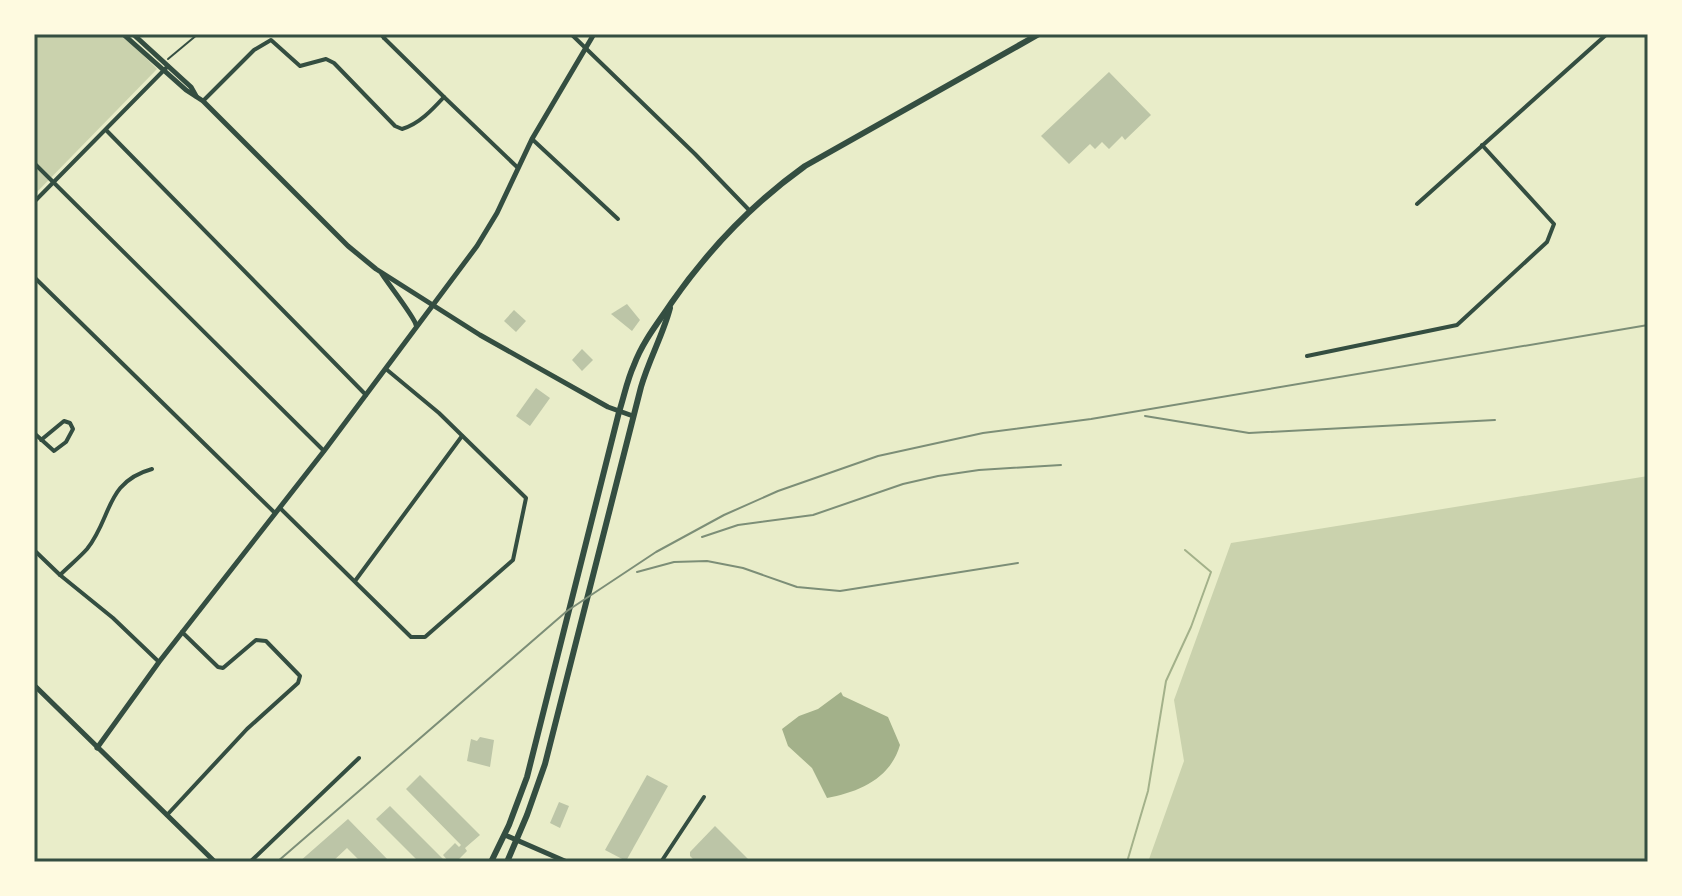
<svg xmlns="http://www.w3.org/2000/svg" width="1682" height="896" font-family="'Fira Sans Condensed',sans-serif">
<rect width="100%" height="100%" fill="#e9edc9"/>
<g fill="#cad2ad">
<polygon points="34,34 122,34 157,69 34,195"/>
<polygon points="1648,476 1648,862 1148,862 1184,761 1174,700 1231,543"/>
</g>
<path fill="#a3b18a" d="M841,692L843,696L888,717L900,745C890,779 859,792 827,798L812,768L788,746L782,729L799,716L818,709Z"/>
<g fill="none" stroke-linecap="round" stroke-linejoin="round">
<g stroke="#a3b18a" stroke-width="2">
<polyline points="34,36 41,34"/>
<polyline points="1127,862 1148,791 1166,681 1191,627 1211,572 1185,550"/>
</g>
</g>
<g fill="#bcc5a7">
<polygon points="1109,72 1151,115 1125,140 1122,136 1109,149 1102,142 1095,149 1090,144 1069,164 1041,136"/>
<polygon points="627,304 640,320 632,331 611,314"/>
<polygon points="514,310 526,321 516,332 504,321"/>
<polygon points="582,349 593,360 582,371 572,360"/>
<polygon points="536,388 550,398 530,426 516,416"/>
<polygon points="480,737 494,740 490,767 467,761 471,739 477,741"/>
<polygon points="420,775 480,835 465,848 467,851 456,862 449,862 443,855 455,843 459,847 461,845 406,789"/>
<polygon points="647,775 668,786 626,861 605,850"/>
<polygon points="559,802 569,806 560,828 550,823"/>
<polygon points="390,806 446,862 419,862 376,819"/>
<polygon points="348,819 390,862 361,862 347,848 332,862 299,862"/>
<polygon points="715,826 751,862 696,862 690,856 690,852"/>
</g>
<g fill="none" stroke-linecap="round" stroke-linejoin="round">
<polyline stroke="#344e41" stroke-width="2" points="168,59 198,34"/>
<g stroke="#344e41" stroke-width="4">
<polyline points="381,34 384,38 385,34"/>
<polyline points="571,34 695,154 749,210"/>
<polyline points="384,38 444,97"/>
<path d="M203,101L254,50L271,40L300,66L326,59L334,63L395,126L402,129C419,124 432,110 444,97L517,167"/>
<polyline points="106,130 366,395"/>
<polyline points="532,139 618,219"/>
<polyline points="34,163 324,451"/>
<polyline points="34,202 168,66"/>
<polyline points="1417,204 1607,34"/>
<polyline points="34,277 275,513"/>
<polyline points="1307,356 1457,325 1547,242 1554,224 1482,145"/>
<polyline points="34,433 54,451 66,442 73,429 70,423 64,421 41,440"/>
<polyline points="280,508 411,637 425,637 513,560 526,498 439,413 386,369"/>
<polyline points="34,550 60,575 113,618 159,662"/>
<path d="M60,575C69,566 79,558 87,549C112,518 105,482 152,469"/>
<polyline points="355,581 462,436"/>
<polyline points="167,815 247,729 298,683 300,676 266,641 256,640 223,668 218,667 182,632"/>
<polyline points="250,862 359,758"/>
<polyline points="661,862 704,797"/>
</g>
<g stroke="#344e41" stroke-width="5">
<polyline points="123,34 186,90 203,101 348,246 376,269 480,335 608,407 633,416"/>
<polyline points="133,34 191,87 196,96"/>
<path d="M382,274C389,285 415,318 416,325"/>
<polyline points="97,748 159,662 324,451 477,246 497,213 532,139 594,34"/>
<polyline points="505,835 567,862"/>
</g>
<polyline stroke="#344e41" stroke-width="5" points="34,685 215,862"/>
<g stroke="#344e41" stroke-width="6">
<path d="M491,862L509,825L527,777L619,412C624,397 627,380 634,365C643,341 658,323 672,302C709,249 752,204 805,166L1039,34"/>
<path d="M507,862L527,815L545,764L641,387C649,359 663,335 670,308"/>
</g>
<g stroke="#7c8e77" stroke-width="2">
<polyline points="1145,416 1249,433 1495,420"/>
<polyline points="702,537 738,525 813,515 903,484 938,476 979,470 1061,465"/>
<polyline points="637,572 674,562 707,561 743,568 797,587 840,591 1018,563"/>
<polyline points="277,862 567,611 656,552 724,515 778,491 878,456 983,433 1091,419 1648,325"/>
</g>
</g>
<rect width="1682" height="896" fill="none" stroke="#fefae0" stroke-width="72"/>
<rect x="36" y="36" width="1610" height="824" fill="none" stroke="#344e41" stroke-width="3"/>
</svg>
